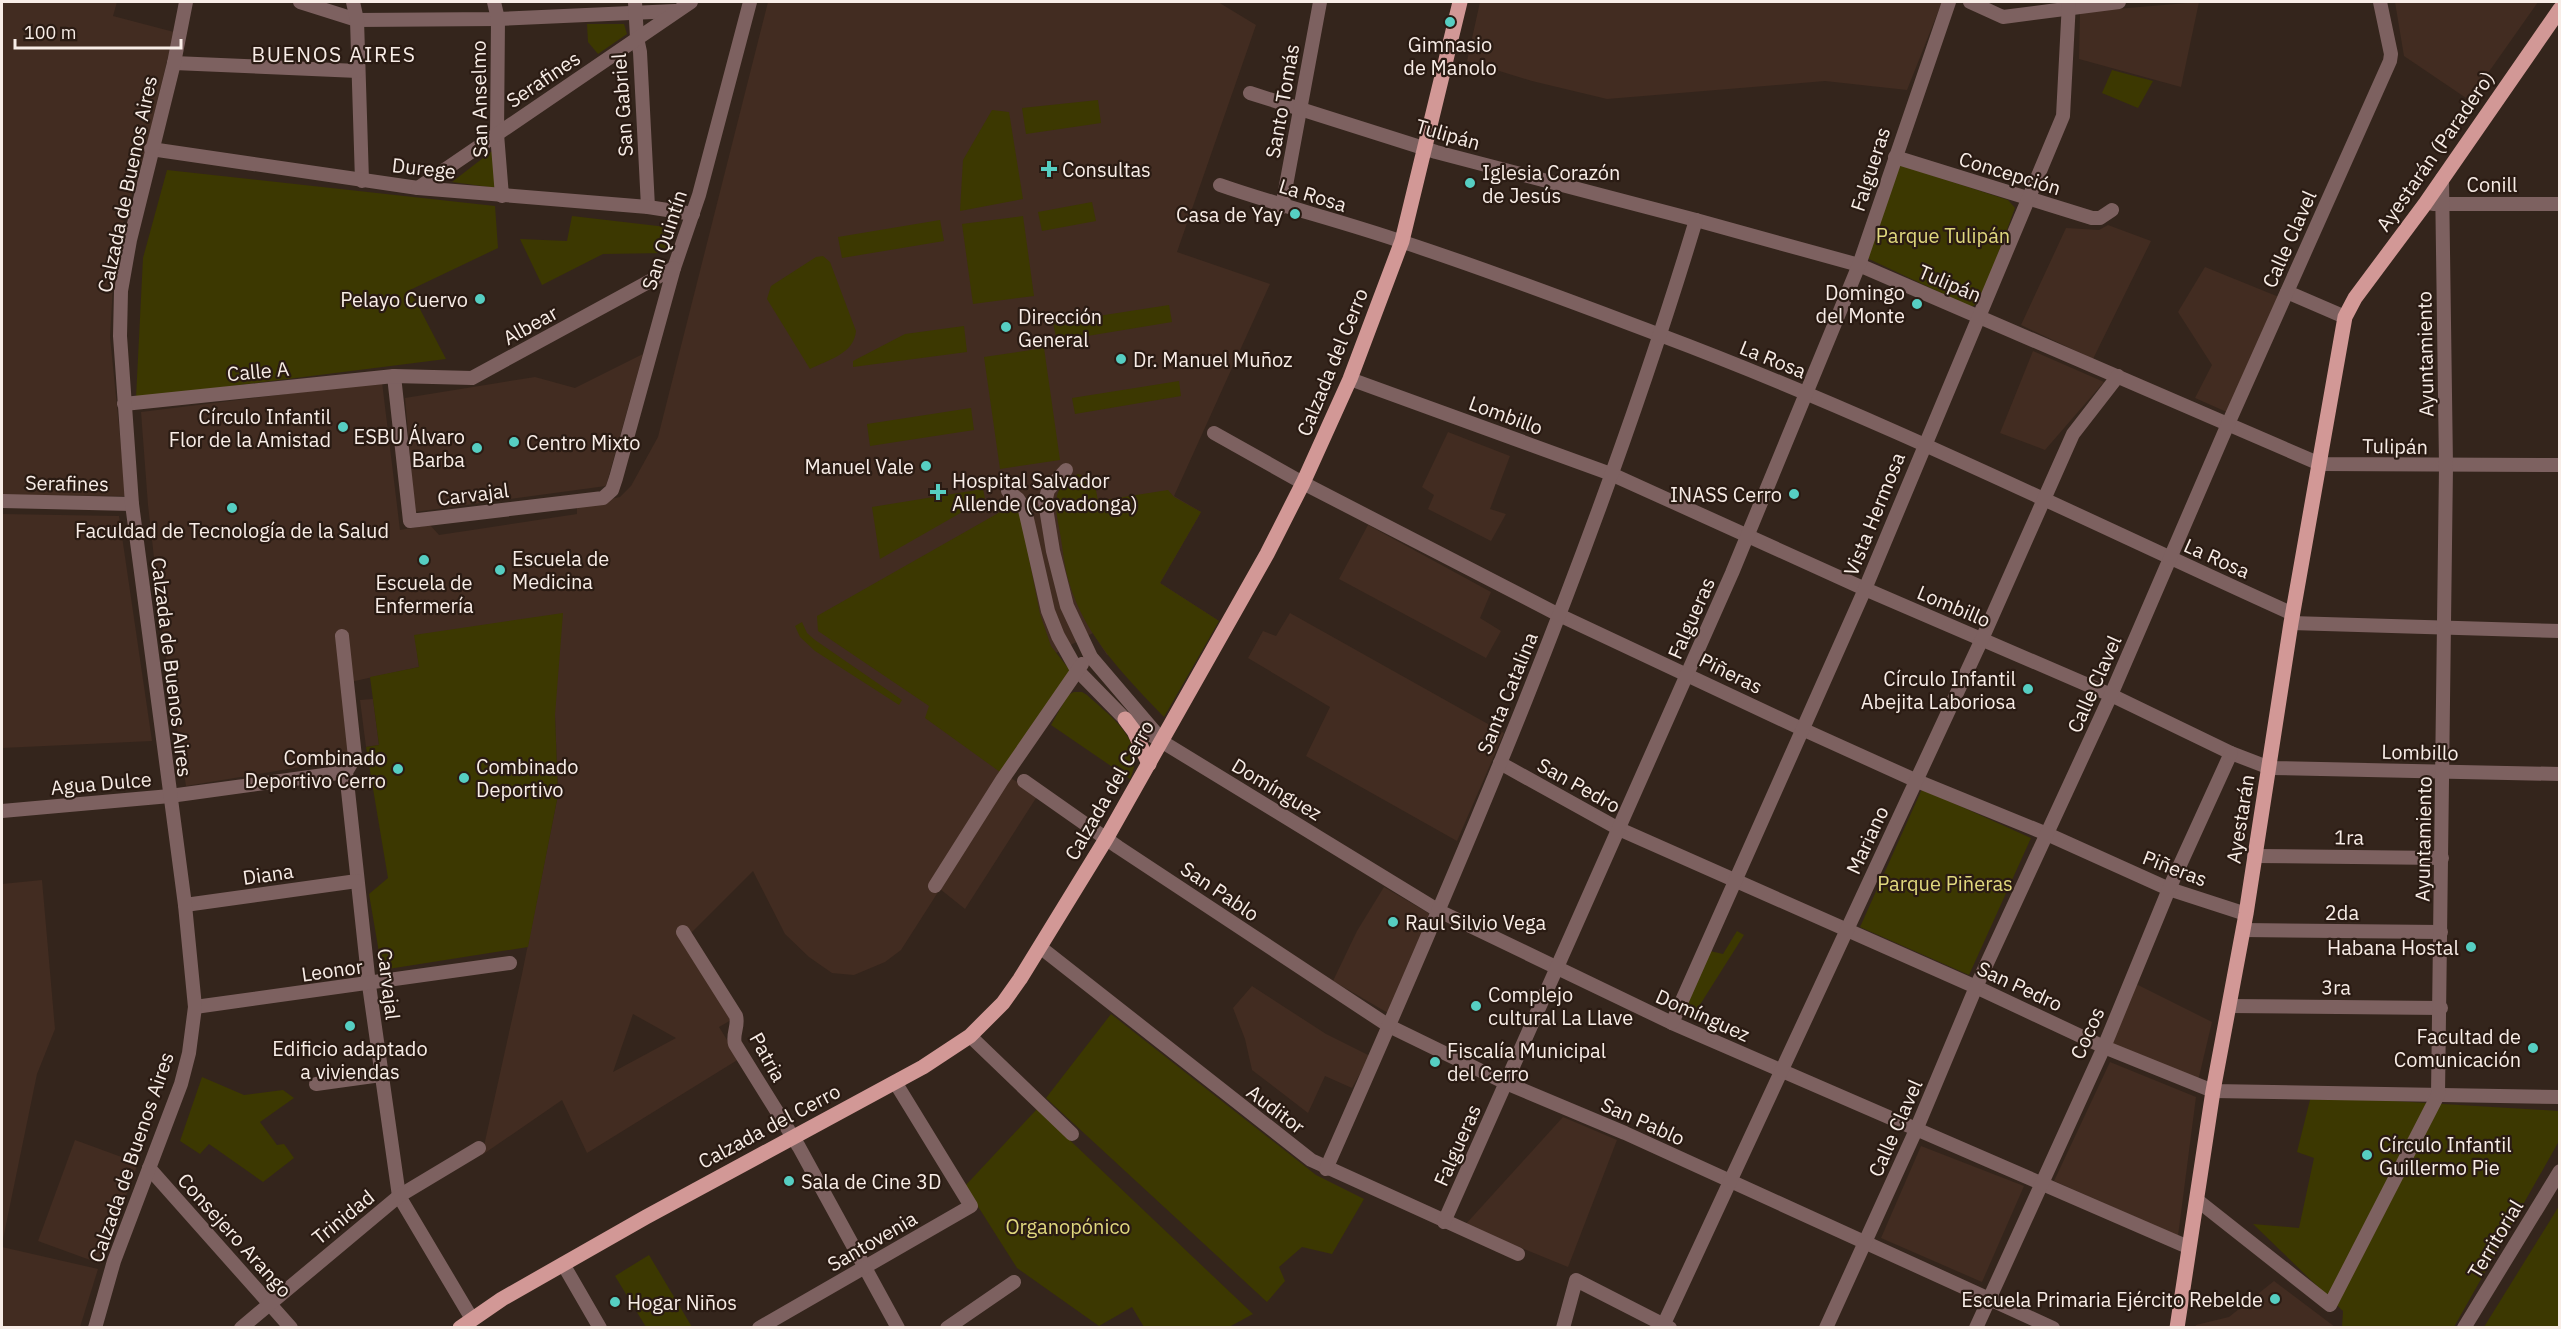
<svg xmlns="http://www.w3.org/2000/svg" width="2561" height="1329" font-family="'IBM Plex Sans',sans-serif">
<rect width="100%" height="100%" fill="#34251c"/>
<g fill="#422c21" fill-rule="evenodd">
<polygon points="2,2 117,2 113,16 174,32 146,148 115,251 110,337 126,496 2,495"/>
<path d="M768,2H1218L1256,25L1177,252L1270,284L1174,496L1201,512L1160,583L1219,621L1107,655L1093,633L1056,653L1001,772L1038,795L965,909L940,889L901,950L885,962L854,975L832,973L809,957L785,934L753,871L685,939L733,1019L719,1027L739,1059L587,1153L562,1100L482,1155L522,974L558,795L555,715L415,635L419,667L341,684L349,759L186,786L164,645L148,505L141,412L382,382L400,530L430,525L439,535L577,514V506L620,497L631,486L658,437ZM633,1014L676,1038L613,1072Z"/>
<polygon points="1480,2 1942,2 1907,90 1825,81 1607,99 1532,81 1467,61"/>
<polygon points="2199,2 2181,87 2079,59 2080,12"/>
<polygon points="2395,2 2538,2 2469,100 2404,56"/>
<polygon points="2108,225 2151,241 2093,359 2021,325 2066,228 2099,230"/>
<polygon points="2205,267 2279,297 2229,413 2195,398 2212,365 2178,312"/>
<polygon points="2033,351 2104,382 2045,450 2000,433"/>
<polygon points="643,354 606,486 415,512 405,398 535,377 575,388"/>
<polygon points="1448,432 1510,456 1490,509 1506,514 1491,541 1428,509 1434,495 1422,487"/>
<polygon points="2,514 119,516 152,741 2,748"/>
<polygon points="1368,525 1491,592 1480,618 1501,631 1486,658 1339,579"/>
<polygon points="1290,613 1504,733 1457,841 1306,756 1330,707 1248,658 1263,631 1276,636"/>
<polygon points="373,699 379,745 366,747 360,700"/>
<polygon points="42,880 55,1029 37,1074 2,1244 2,884"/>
<polygon points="1384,887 1430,914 1388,1013 1333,981 1357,931"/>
<polygon points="2134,983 2212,1022 2198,1081 2108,1042"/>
<polygon points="1252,986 1326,1034 1370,1056 1352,1088 1325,1076 1308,1113 1252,1070 1245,1039 1233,1008"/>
<polygon points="2110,1062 2196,1097 2178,1236 2054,1181"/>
<polygon points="1563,1117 1617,1140 1568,1267 1465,1225"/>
<polygon points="75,1140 138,1163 101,1264 38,1241"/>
<polygon points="1921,1146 2024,1186 1982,1282 1881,1238"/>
<polygon points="2,1247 98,1269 80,1327 2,1327"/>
<polygon points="2274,1281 2335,1327 2195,1327 2196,1325 2229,1317"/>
</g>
<g fill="#3c3801">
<polygon points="587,24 624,24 627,34 598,54 588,42"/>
<polygon points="2112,70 2153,81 2138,108 2102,93"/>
<polygon points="1098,100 1101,123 1026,134 1022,108"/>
<polygon points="992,110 1009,112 1023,199 960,211 963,160"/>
<polygon points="496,148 497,188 452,182"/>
<polygon points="1900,165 2008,200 2015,208 1980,302 1971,307 1869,259 1868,251"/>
<polygon points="167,170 495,206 498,248 410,290 446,359 136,398 143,258"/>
<polygon points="1092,202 1096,221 1042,231 1038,212"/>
<polygon points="572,216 675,228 666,253 603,254 542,285 520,239 567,241"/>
<polygon points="1023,216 1034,296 973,304 962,224"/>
<polygon points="940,220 944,241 842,258 838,237"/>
<path d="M823,256L830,262L856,331C854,354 828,360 810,369L767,299L771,286L816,257Z"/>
<polygon points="1169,305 1172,322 1057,341 1053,323"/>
<polygon points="964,326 967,352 853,367 853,361 905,334"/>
<polygon points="1044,348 1060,460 1000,469 984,357"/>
<polygon points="1179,381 1181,396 1075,414 1072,398"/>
<polygon points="971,408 974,430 870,446 867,424"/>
<path d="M1078,474L1094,480L1098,501L1168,490L1174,497L1201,512L1160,583L1219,621L1164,717C1126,677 1085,637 1069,582C1064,567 1063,549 1060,533C1055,507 1050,486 1078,474Z"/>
<polygon points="983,489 985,499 880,559 872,507"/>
<polygon points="1009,507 1017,510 1020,513 1040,614 1051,646 1072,673 1000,772 925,718 929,706 818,631 817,616"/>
<polygon points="563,613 555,715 558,795 528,947 382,970 369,894 388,878 366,747 379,745 370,677 419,667 414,635"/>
<polygon points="802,622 807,633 815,640 902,700 899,705 815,651 800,637 795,626"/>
<path d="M1074,692H1082L1087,695C1111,717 1148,742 1130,779L1051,725L1068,695Z"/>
<polygon points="1922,789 2031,838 1969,975 1860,927"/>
<polygon points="1737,931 1744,935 1691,1019 1682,1013 1710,951 1723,954"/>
<polygon points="1111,1014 1316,1175 1364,1199 1332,1254 1302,1247 1279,1267 1285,1281 1267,1302 1046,1098"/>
<polygon points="202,1077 244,1095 283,1090 294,1098 260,1122 277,1145 284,1144 294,1158 263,1182 209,1144 200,1154 180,1141"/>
<polygon points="2311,1096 2559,1111 2559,1141 2454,1327 2342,1327 2343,1311 2253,1224 2299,1228 2314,1158 2297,1152"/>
<polygon points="1037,1109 1253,1314 1229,1327 1144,1327 1132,1307 1099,1326 1017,1268 965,1186"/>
<polygon points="2559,1206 2559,1327 2484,1327"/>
<polygon points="649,1255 692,1327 646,1327 615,1276"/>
</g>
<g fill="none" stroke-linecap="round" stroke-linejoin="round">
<g stroke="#7d6160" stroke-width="14">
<polyline points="300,2 357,20 498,19 675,11"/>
<polyline points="353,2 357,20 362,181"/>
<polyline points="494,2 498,19 497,134 502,196"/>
<polyline points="635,2 637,38 640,52 648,207"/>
<polyline points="1970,2 2003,17 2119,2"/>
<polyline points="174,63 358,71"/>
<polyline points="1250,93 1436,152 1696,220 1859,265 2320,464 2560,465"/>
<polyline points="151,149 418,188 648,207 693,214"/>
<polyline points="1895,157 2092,218 2100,218 2112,210"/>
<path d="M1220,185C1280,206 1342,221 1403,242C1489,270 1575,303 1660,335C1876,416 2083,519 2293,614"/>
<polyline points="418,188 691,2"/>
<polyline points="2433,204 2560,204"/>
<polyline points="1282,207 1320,2"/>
<polyline points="2287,292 2345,317"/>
<polyline points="394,376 410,521 603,498 612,490 616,478 674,268 699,195 750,2"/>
<polyline points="1350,379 1611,474 1865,589 2111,695 2231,753 2270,768 2560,774"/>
<polyline points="124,404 394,376 472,378 674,268"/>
<polyline points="1214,433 1303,483 1559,615 1802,729 1917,781 2047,834 2169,889 2246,914"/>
<polyline points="1066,470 1048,490 1045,502 1053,551 1067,606 1091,657 1155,732"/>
<polyline points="1008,491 1018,499 1025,510 1048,611 1058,636 1077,670 1125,719 1439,911 1672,1023 2188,1247"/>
<polyline points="2,501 132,504"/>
<polyline points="2291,623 2560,631"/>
<polyline points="342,636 355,757 346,772 369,985 399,1196 472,1319"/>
<polyline points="1500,763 1619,829 1976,987 2104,1047 2213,1091 2560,1097"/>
<polyline points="1024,781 1118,847 1389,1026 1506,1083 1625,1133 2053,1328"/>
<polyline points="2,811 170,796 346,772"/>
<polyline points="2254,856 2442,858"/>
<polyline points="935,886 1002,780 1082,664"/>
<polyline points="185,905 357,881"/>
<polyline points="2243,930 2441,932"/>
<path d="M683,932L736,1016C739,1026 732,1034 735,1044L799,1147L898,1328"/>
<polyline points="1040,947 1311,1160 1518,1254"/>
<polyline points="2230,1006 2441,1008"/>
<polyline points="195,1007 510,963"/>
<polyline points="1672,1023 1865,589 2063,116 2069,2"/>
<polyline points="970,1036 1072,1134"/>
<polyline points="316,1084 381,1075"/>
<polyline points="149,1168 291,1328"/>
<path d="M1326,1169C1463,859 1598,545 1696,220"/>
<polyline points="2197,1200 2330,1305 2438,1095 2446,466 2442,179"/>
<polyline points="1444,1222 1732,573 1859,265 1949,2"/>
<polyline points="563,1264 600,1328"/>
<polyline points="95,1328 114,1261 181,1084 189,1053 195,1007 185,905 132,504 120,336 121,291 130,240 174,63 186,2"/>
<polyline points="241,1328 399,1196 479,1148"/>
<polyline points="759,1328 971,1206 895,1082"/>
<polyline points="947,1328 1014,1282"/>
<polyline points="1563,1328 1576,1280 1670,1328"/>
<polyline points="1662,1328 1982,639 2073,434 2118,376"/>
<polyline points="1826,1328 1916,1130 1976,987 2111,695 2228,424 2390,61 2391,54 2380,2"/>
<polyline points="1976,1328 2104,1047 2169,889 2231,753"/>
<polyline points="2464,1328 2560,1171"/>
</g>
<g stroke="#d29896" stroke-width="15">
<polyline points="1125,719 1134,731 1149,764"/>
<polyline points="460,1328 502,1299 646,1217 923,1067 970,1036 1003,1003 1020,979 1106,839 1267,554 1303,483 1350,379 1402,241 1460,2"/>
<polyline points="2177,1328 2213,1091 2246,914 2291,623 2345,317 2355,298 2425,204 2560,9"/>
</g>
</g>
<g fill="#56cec2" stroke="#2a1b13" stroke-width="2">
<circle cx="1450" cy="22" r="6"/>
<path d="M1046 160h6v6h6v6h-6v6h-6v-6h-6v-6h6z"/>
<circle cx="1470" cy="183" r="6"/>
<circle cx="1295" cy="214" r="6"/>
<circle cx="480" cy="299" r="6"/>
<circle cx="1917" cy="304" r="6"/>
<circle cx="1006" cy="327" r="6"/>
<circle cx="1121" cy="359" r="6"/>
<circle cx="343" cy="427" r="6"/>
<circle cx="514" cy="442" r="6"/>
<circle cx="477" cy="448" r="6"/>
<circle cx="926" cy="466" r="6"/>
<path d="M935 483h6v6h6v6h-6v6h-6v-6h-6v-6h6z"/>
<circle cx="1794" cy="494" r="6"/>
<circle cx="232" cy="508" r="6"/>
<circle cx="424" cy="560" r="6"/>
<circle cx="500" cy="570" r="6"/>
<circle cx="2028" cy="689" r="6"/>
<circle cx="398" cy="769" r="6"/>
<circle cx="464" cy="778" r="6"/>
<circle cx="1393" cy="922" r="6"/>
<circle cx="2471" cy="947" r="6"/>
<circle cx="1476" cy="1006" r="6"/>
<circle cx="350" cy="1026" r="6"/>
<circle cx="2533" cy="1048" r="6"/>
<circle cx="1435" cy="1062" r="6"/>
<circle cx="2367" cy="1155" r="6"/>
<circle cx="789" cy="1181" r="6"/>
<circle cx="2275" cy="1299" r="6"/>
<circle cx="615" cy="1302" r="6"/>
</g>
<g text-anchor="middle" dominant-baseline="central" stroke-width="4.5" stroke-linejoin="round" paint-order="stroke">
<g font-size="20" fill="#f8ede7" stroke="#2a1b13" text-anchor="start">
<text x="1450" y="44" text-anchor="middle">Gimnasio<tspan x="1450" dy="23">de Manolo</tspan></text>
<text x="1062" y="169">Consultas</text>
<text x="1482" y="172">Iglesia Corazón<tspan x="1482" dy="23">de Jesús</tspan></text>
<text x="1283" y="214" text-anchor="end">Casa de Yay</text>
<text x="1905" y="292" text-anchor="end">Domingo<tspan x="1905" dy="23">del Monte</tspan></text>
<text x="468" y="299" text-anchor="end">Pelayo Cuervo</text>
<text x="1018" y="316">Dirección<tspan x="1018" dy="23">General</tspan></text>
<text x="1133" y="359">Dr. Manuel Muñoz</text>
<text x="331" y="416" text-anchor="end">Círculo Infantil<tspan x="331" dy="23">Flor de la Amistad</tspan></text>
<text x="465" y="436" text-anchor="end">ESBU Álvaro<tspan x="465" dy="23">Barba</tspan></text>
<text x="526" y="442">Centro Mixto</text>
<text x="914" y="466" text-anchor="end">Manuel Vale</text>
<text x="952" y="480">Hospital Salvador<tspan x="952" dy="23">Allende (Covadonga)</tspan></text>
<text x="1782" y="494" text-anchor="end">INASS Cerro</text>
<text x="232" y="530" text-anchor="middle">Faculdad de Tecnología de la Salud</text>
<text x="512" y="558">Escuela de<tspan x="512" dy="23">Medicina</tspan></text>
<text x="424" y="582" text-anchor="middle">Escuela de<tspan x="424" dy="23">Enfermería</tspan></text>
<text x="2016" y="678" text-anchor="end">Círculo Infantil<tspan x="2016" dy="23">Abejita Laboriosa</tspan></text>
<text x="386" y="757" text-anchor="end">Combinado<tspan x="386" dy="23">Deportivo Cerro</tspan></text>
<text x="476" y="766">Combinado<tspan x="476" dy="23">Deportivo</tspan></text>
<text x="1405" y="922">Raul Silvio Vega</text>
<text x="2459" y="947" text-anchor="end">Habana Hostal</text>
<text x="1488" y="994">Complejo<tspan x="1488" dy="23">cultural La Llave</tspan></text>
<text x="2521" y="1036" text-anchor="end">Facultad de<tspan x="2521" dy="23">Comunicación</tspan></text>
<text x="350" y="1048" text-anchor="middle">Edificio adaptado<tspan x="350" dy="23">a viviendas</tspan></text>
<text x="1447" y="1050">Fiscalía Municipal<tspan x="1447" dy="23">del Cerro</tspan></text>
<text x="2379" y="1144">Círculo Infantil<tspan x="2379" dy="23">Guillermo Pie</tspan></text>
<text x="801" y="1181">Sala de Cine 3D</text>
<text x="2263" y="1299" text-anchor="end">Escuela Primaria Ejército Rebelde</text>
<text x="627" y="1302">Hogar Niños</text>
</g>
<g font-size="20" fill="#f8ede7" stroke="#2a1b13">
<text transform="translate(543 79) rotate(-34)">Serafines</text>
<text transform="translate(479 99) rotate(-91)">San Anselmo</text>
<text transform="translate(1282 101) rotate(-80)">Santo Tomás</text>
<text transform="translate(622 105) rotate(-94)">San Gabriel</text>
<text transform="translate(1448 134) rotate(16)">Tulipán</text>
<text transform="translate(2435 151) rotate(-55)">Ayestarán (Paradero)</text>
<text transform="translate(424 168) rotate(6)">Durege</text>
<text transform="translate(1870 169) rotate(-72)">Falgueras</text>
<text transform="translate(2010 173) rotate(17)">Concepción</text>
<text transform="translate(127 184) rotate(-78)">Calzada de Buenos Aires</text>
<text x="2492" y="184">Conill</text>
<text transform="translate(1313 195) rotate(17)">La Rosa</text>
<text transform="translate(2289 239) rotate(-66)">Calle Clavel</text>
<text transform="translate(664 240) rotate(-72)">San Quintín</text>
<text transform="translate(1950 283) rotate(23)">Tulipán</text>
<text transform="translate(530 325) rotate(-29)">Albear</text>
<text transform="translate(2425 354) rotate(-91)">Ayuntamiento</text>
<text transform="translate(1773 359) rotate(22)">La Rosa</text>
<text transform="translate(1332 362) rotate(-68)">Calzada del Cerro</text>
<text transform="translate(258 371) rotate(-5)">Calle A</text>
<text transform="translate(1506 415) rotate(20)">Lombillo</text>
<text transform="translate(2395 446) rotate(1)">Tulipán</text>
<text transform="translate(67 483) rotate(1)">Serafines</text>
<text transform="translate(473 494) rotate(-7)">Carvajal</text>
<text transform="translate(1874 514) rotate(-68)">Vista Hermosa</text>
<text transform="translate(2217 558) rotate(24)">La Rosa</text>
<text transform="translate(1954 606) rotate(23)">Lombillo</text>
<text transform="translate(1691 618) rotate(-66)">Falgueras</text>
<text transform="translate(172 667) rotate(83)">Calzada de Buenos Aires</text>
<text transform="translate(1731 673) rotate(26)">Piñeras</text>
<text transform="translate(2094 684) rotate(-66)">Calle Clavel</text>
<text transform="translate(1507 693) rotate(-68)">Santa Catalina</text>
<text transform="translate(2420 752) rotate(1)">Lombillo</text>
<text transform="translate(101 783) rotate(-5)">Agua Dulce</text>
<text transform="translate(1579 785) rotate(29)">San Pedro</text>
<text transform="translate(1277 789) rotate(31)">Domínguez</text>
<text transform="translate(1109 790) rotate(-60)">Calzada del Cerro</text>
<text transform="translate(2240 819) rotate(-81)">Ayestarán</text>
<text transform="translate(2349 837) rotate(1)">1ra</text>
<text transform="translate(2423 839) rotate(-89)">Ayuntamiento</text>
<text transform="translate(1867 840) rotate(-65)">Mariano</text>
<text transform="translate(2175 868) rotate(21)">Piñeras</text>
<text transform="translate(268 874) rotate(-8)">Diana</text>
<text transform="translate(1220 891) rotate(34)">San Pablo</text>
<text x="2342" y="912">2da</text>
<text transform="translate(332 970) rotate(-8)">Leonor</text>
<text transform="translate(389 984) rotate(83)">Carvajal</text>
<text transform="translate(2020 986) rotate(25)">San Pedro</text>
<text transform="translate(2336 987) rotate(1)">3ra</text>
<text transform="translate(1703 1015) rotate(24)">Domínguez</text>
<text transform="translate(2087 1033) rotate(-66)">Cocos</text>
<text transform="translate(768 1057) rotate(61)">Patria</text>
<text transform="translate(1276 1109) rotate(37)">Auditor</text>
<text transform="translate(1643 1121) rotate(24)">San Pablo</text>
<text transform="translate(769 1126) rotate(-28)">Calzada del Cerro</text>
<text transform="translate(1895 1128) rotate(-66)">Calle Clavel</text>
<text transform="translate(1457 1145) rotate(-66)">Falgueras</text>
<text transform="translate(131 1157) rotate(-71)">Calzada de Buenos Aires</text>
<text transform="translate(343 1217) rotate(-39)">Trinidad</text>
<text transform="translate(235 1235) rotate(48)">Consejero Arango</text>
<text transform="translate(2495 1239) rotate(-59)">Territorial</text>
<text transform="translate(872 1241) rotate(-30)">Santovenia</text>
</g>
<g font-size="20" fill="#e0d87e" stroke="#2a1b13">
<text x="1943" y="235">Parque Tulipán</text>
<text x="1945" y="883">Parque Piñeras</text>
<text x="1068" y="1226">Organopónico</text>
</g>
<g font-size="21" letter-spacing="1.5" fill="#f8ede7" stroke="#2a1b13">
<text x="334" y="54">BUENOS AIRES</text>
</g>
</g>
<rect width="2561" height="1329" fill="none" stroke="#f8ede7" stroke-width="6"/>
<path d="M15 39v9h166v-9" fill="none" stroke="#f8ede7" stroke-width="3"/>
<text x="24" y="39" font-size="18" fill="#f8ede7" stroke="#2a1b13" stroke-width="4.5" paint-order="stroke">100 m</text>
</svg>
